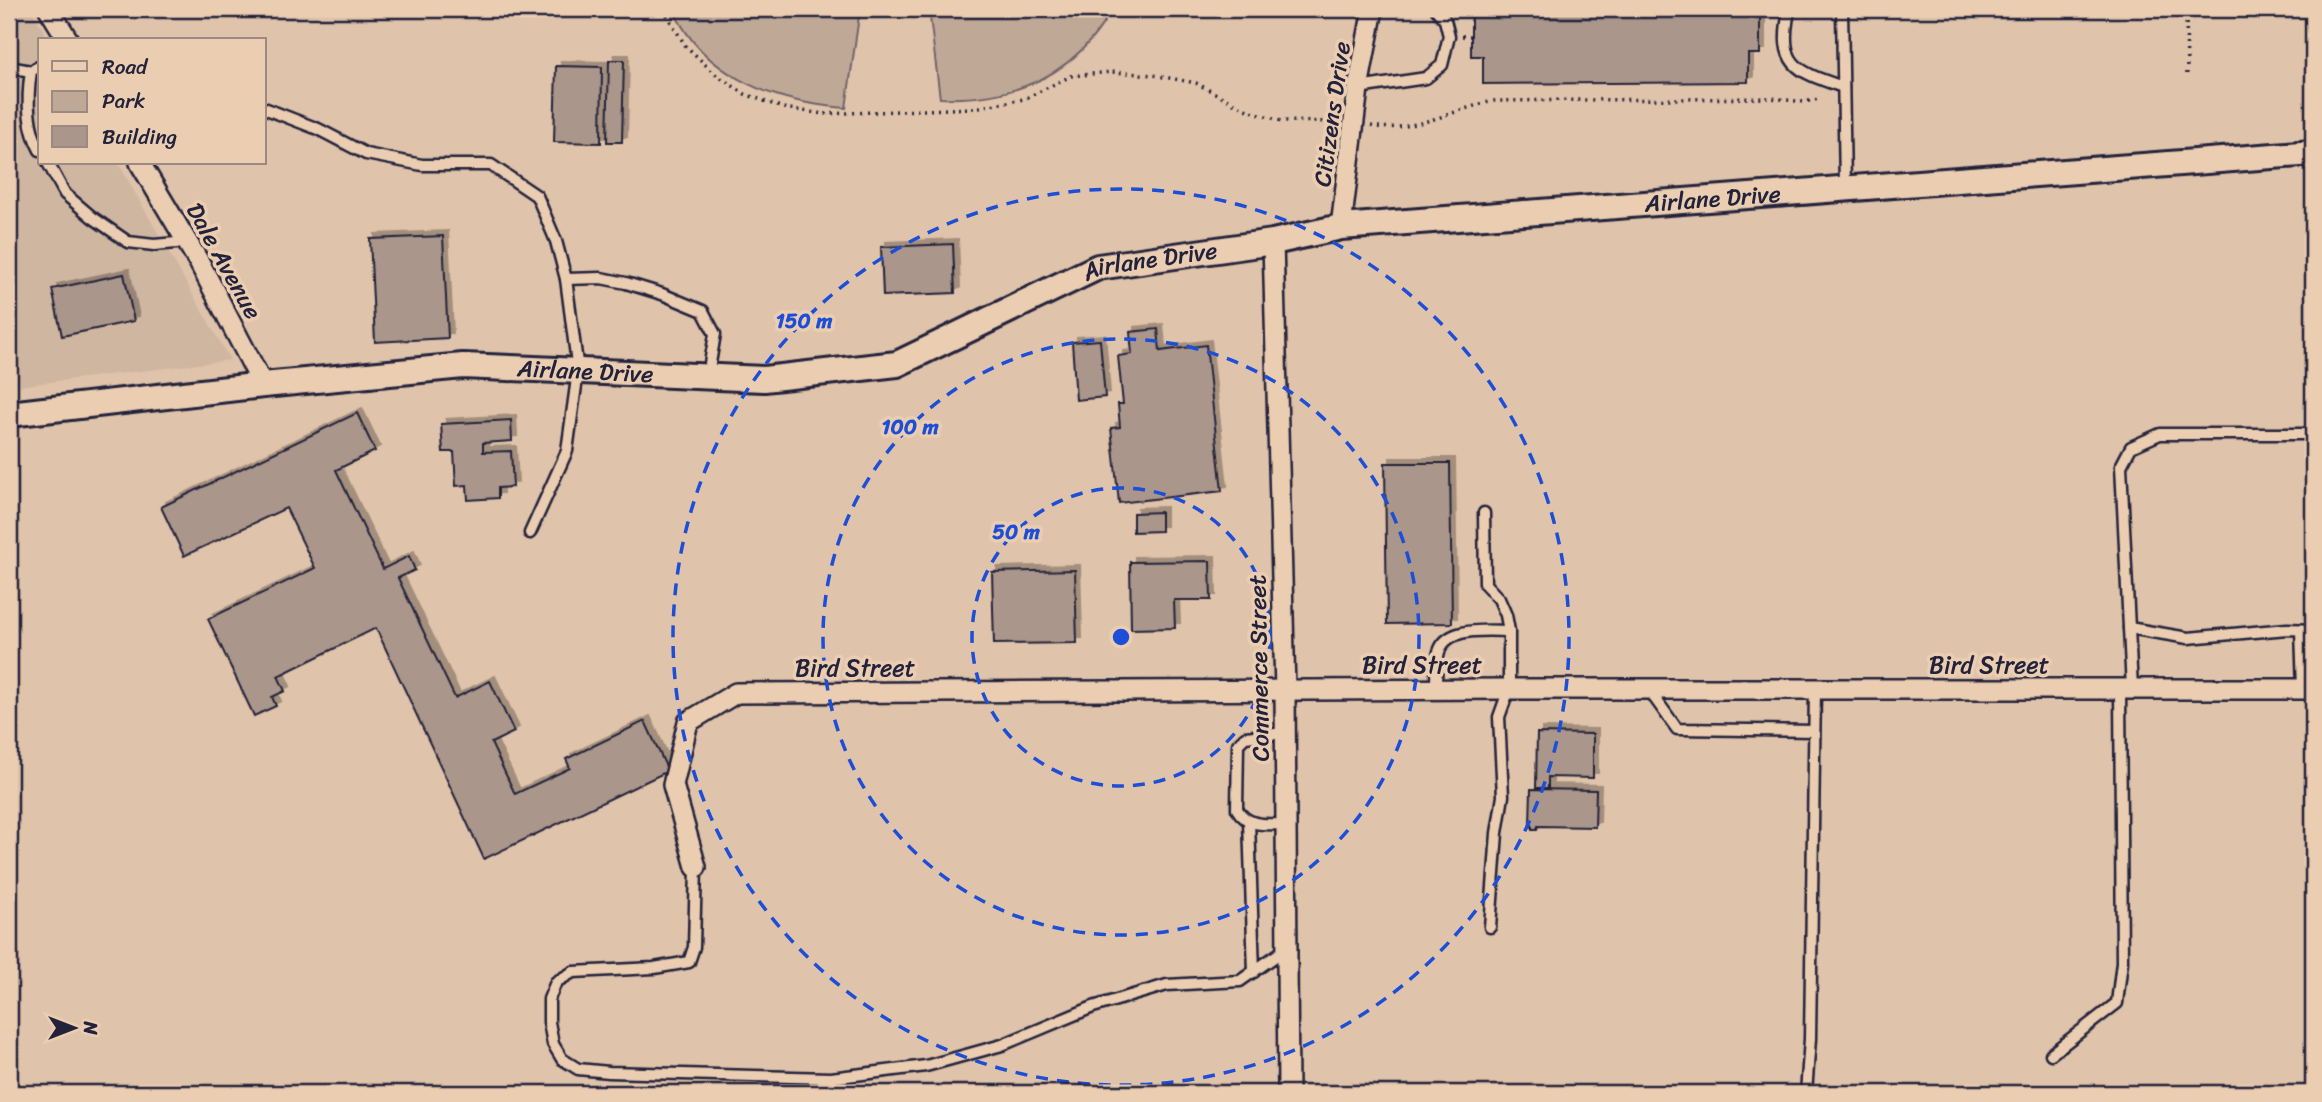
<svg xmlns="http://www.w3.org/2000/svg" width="2322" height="1102" font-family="Sriracha,sans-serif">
<defs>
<filter id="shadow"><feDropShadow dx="5" dy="-5" stdDeviation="0" flood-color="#0004"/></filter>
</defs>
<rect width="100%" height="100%" fill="#dfc3aa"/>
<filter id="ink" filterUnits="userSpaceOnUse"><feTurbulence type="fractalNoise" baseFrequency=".0143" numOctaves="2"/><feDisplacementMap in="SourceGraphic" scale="14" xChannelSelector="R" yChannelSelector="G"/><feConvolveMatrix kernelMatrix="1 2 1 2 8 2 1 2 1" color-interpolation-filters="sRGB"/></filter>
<g filter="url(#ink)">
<polygon fill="#cfb6a0" points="9,9 31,9 49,40 40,40 40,163 118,163 230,360 9,387"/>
<g fill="#c0a897" stroke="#716569" stroke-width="2">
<path d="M673,9H860L846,108C775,103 704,77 673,9Z"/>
<path d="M929,9H1112C1075,76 1015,101 940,98Z"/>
</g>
<g fill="#aa968a" stroke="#22223b" stroke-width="2" filter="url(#shadow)">
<polygon points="1514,9 1717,9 1717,12 1760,12 1760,54 1748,54 1748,82 1483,84 1483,56 1471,56 1471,14 1514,14"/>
<polygon points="609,60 624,60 622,142 607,142"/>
<polygon points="556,66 602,67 601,143 554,142"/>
<polygon points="443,236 448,338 375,342 370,239"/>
<polygon points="953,244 955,293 883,296 881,247"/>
<polygon points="124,274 134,321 62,336 52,289"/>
<polygon points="1158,329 1160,351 1206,345 1222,491 1119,503 1111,428 1120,427 1118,404 1123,404 1118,356 1132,354 1130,332"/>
<polygon points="1100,340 1105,397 1076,400 1072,342"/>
<polygon points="357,413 375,451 336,470 383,569 409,556 415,570 398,578 455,698 490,681 514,732 491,743 515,794 570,768 566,759 645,721 668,771 484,859 376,628 278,676 285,691 272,697 276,706 254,716 208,619 315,568 286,508 184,556 161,507"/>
<polygon points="511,420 512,441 483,443 483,452 511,451 513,487 498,488 498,498 468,500 467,485 456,486 454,452 443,452 441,424"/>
<polygon points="1385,463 1450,463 1452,623 1387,624"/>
<polygon points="1161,512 1161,531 1133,532 1133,513"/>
<polygon points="1210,561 1211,600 1174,600 1175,628 1131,629 1130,562"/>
<polygon points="1075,570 1077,643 994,644 992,572"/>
<polygon points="1537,733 1593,734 1593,778 1548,777 1548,788 1536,788"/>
<polygon points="1531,789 1596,790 1595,827 1538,826 1537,829 1532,829 1532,825 1530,825"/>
</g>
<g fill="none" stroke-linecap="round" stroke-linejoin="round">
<g stroke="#22223b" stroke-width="15">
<g id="service">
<path d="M1791,9L1789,11C1778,66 1796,71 1843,87"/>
<polyline points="1842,9 1845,187"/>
<path d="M40,66L31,71C27,97 27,127 40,150"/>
<polyline points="9,67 31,71"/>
<polyline points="1358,88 1426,78 1442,65 1449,36 1445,20 1436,9"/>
<polyline points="264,108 318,129 366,154 422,165 491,165 537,196 556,241 566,279 578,371 567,451 530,533"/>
<polyline points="48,163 65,194 92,217 128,242 154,245 187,242"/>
<polyline points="566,279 601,278 626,283 662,294 703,311 715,334 708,375"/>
<polyline points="1484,513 1485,584 1499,599 1506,615 1509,631 1509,689 1499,717 1503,796 1497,833 1490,927"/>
<polyline points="2129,628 2188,638 2287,629 2313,630"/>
<polyline points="2301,630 2303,689"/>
<path d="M1436,689C1436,679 1436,667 1438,656C1443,625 1486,631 1509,631"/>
<polyline points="2132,689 2121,466 2131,447 2160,434 2313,434"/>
<polyline points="1649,690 1677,729 1814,731"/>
<path d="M1285,733L1245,737L1238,744L1237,809C1248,828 1267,824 1286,824"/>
<polyline points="1249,821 1254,972"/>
<polyline points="696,867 694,947 689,962 654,968 573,972 556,982 549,999 549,1022 553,1044 562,1059 578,1069 609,1072 831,1078 926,1066 1002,1045 1093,1007 1167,985 1240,981 1287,948"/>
<polyline points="2051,1054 2117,1003 2122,962 2120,689"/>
<polyline points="1806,1093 1810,1039 1815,689"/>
</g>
</g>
<g stroke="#22223b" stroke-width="24">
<g id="minor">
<polyline points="49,9 68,40"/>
<polyline points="140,163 199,262 263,385"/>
<polyline points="1341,227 1358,88 1373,9"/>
<polyline points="1273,242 1285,690 1288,1093"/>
<polyline points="696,867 673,785 688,722 736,693 1509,689 2313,689"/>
</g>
</g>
<g stroke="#22223b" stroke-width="30">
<g id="tertiary">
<path id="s1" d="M9,414L263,385L463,366L764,379L897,364L1098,267L1273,242L1341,227L2313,153"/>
</g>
</g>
<g stroke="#22223b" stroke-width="3.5" stroke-dasharray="2 5" stroke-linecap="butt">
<polyline points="663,9 685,45 715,74 745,94 783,108 824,114 974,108 1024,99 1071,76 1112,72 1153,75 1196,83 1245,109 1281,121 1335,122"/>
<polyline points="1479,9 1479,14"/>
<polyline points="1500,9 1502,14"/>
<polyline points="2186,9 2187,78"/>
<polyline points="1462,36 1471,36"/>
<path d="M1371,126C1411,134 1454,109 1494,101L1771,98L1804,102L1819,99"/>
</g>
<use href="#service" stroke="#ebcdb1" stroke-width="10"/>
<use href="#minor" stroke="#ebcdb1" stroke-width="19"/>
<use href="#tertiary" stroke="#ebcdb1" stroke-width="24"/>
</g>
</g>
<g fill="none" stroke="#1d4ed8" stroke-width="3.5" stroke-dasharray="12 9">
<circle cx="1121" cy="637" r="149"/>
<circle cx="1121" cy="637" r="298"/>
<circle cx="1121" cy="637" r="448"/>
</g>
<g text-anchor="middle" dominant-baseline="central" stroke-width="7" stroke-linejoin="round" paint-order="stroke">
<g font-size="24" fill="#22223b" stroke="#ebcdb1">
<text transform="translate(1332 114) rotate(-82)">Citizens Drive</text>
<text stroke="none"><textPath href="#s1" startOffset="1734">Airlane Drive</textPath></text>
<text transform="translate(224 261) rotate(61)">Dale Avenue</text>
<text stroke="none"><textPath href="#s1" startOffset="1167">Airlane Drive</textPath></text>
<text stroke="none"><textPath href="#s1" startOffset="579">Airlane Drive</textPath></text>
<text x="1422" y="665">Bird Street</text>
<text x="1989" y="665">Bird Street</text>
<text x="855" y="668">Bird Street</text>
<text transform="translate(1259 668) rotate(-91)">Commerce Street</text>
</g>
</g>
<circle cx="1121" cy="637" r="10" fill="#1d4ed8" stroke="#ebcdb1" stroke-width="3.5"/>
<g font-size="21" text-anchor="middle" font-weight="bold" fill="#1d4ed8" stroke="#ebcdb1" stroke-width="7" stroke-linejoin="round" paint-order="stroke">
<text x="804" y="328">150 m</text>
<text x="910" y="434">100 m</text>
<text x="1016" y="539">50 m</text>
</g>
<rect width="2322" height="1102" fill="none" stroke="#ebcdb1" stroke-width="35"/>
<rect x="18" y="18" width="2287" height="1067" fill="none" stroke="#22223b" stroke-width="2.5" filter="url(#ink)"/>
<rect x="38" y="38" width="228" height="126" fill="#ebcdb1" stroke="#9b8982" stroke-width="2"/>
<rect x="52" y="61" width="35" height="10" fill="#ebcdb1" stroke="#9b8982" stroke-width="2"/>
<text x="102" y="74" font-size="21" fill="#22223b">Road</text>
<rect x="52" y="91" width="35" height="21" fill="#c0a897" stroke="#9b8982" stroke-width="2"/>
<text x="102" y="108" font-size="21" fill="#22223b">Park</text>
<rect x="52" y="126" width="35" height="21" fill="#aa968a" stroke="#9b8982" stroke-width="2"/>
<text x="102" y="144" font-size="21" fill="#22223b">Building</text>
<g transform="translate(74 1028) rotate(90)" stroke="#ebcdb1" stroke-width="5" paint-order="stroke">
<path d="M0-5L12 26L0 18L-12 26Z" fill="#22223b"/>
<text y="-10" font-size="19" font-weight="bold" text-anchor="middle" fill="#22223b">N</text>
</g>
</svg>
